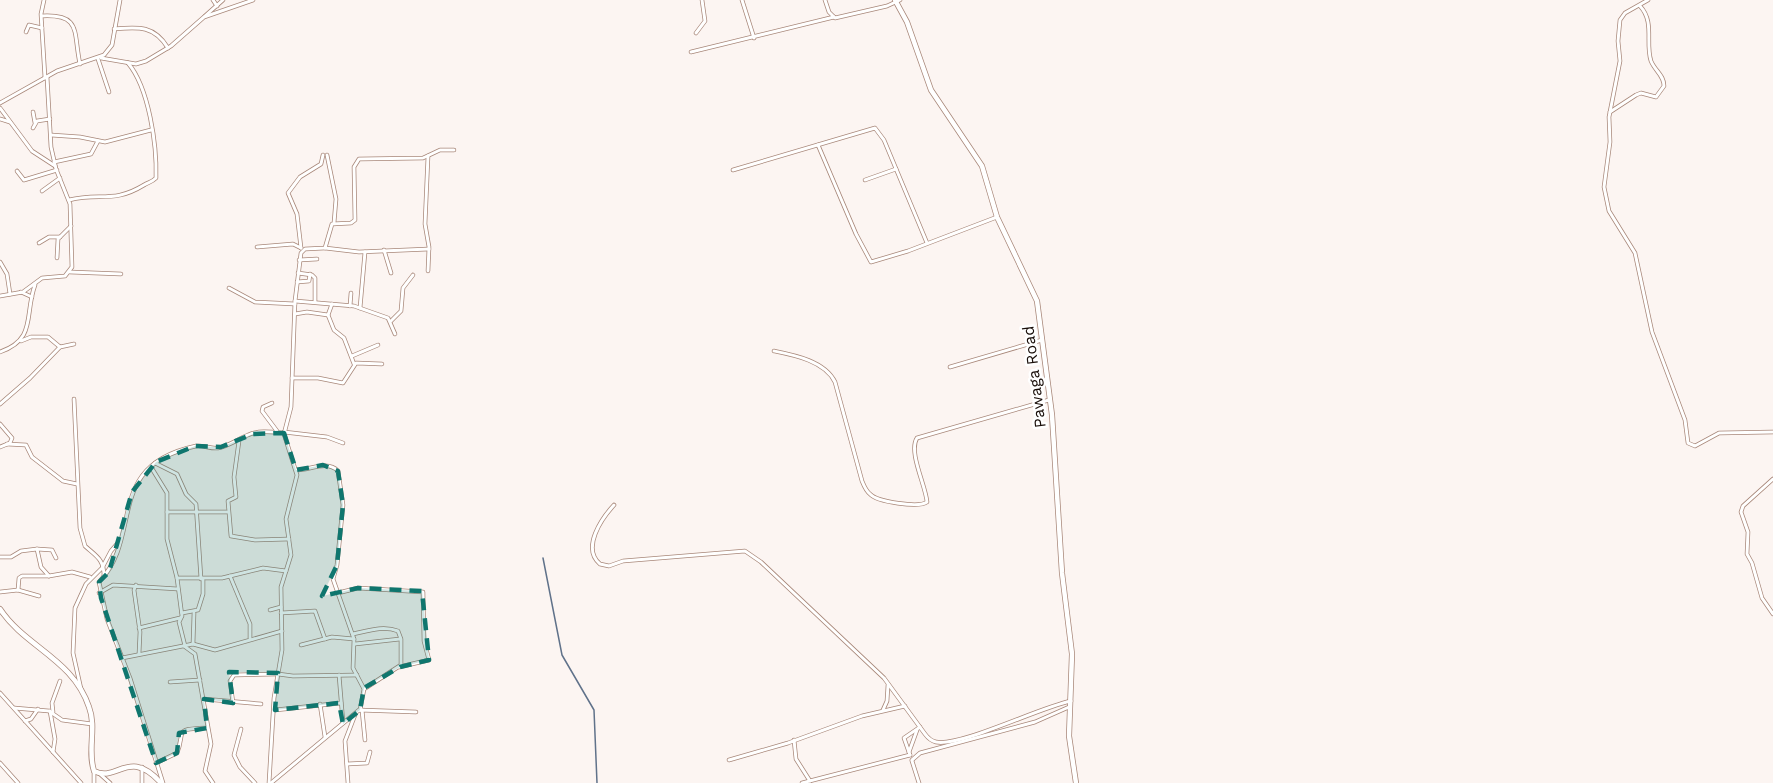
<svg xmlns="http://www.w3.org/2000/svg" width="1773" height="783" font-family="'Work Sans',sans-serif">
<rect width="100%" height="100%" fill="#fcf5f2"/>
<g fill="none" stroke-linecap="round" stroke-linejoin="round">
<polyline stroke="#60728a" stroke-width="1.5" points="543,558 562,655 594,710 597,783"/>
<g stroke="#a88779" stroke-width="4.5">
<g id="street">
<polyline points="44,0 41,14 45,78"/>
<polyline points="213,0 217,6"/>
<polyline points="742,0 754,38"/>
<polyline points="825,0 829,12 835,18 887,6 900,0"/>
<polyline points="1648,0 1625,13 1620,20 1618,41 1620,61 1609,117 1610,142 1604,187 1609,211 1635,253 1652,332 1685,420 1688,443 1695,446 1719,433 1773,432"/>
<path d="M42,16C82,14 73,32 80,64"/>
<polyline points="205,16 223,0"/>
<path d="M114,29C138,27 154,25 168,48"/>
<polyline points="26,32 29,25 42,28"/>
<polyline points="696,33 705,21 702,0"/>
<polyline points="691,52 834,17"/>
<polyline points="101,58 136,64 146,61 171,46 204,17 253,0"/>
<polyline points="98,59 109,92"/>
<polyline points="0,103 57,71 104,55 112,45 120,0"/>
<polyline points="0,108 32,151 55,166"/>
<polyline points="33,112 35,123"/>
<path d="M1610,112L1636,95L1641,93L1656,97L1664,86C1664,75 1655,71 1651,61C1645,43 1655,22 1640,6"/>
<polyline points="0,119 10,122"/>
<polyline points="33,128 37,121 50,119"/>
<polyline points="51,135 80,137 105,142 151,130"/>
<polyline points="818,145 856,234 871,262 908,251 997,217"/>
<polyline points="327,155 336,199 334,223"/>
<polyline points="428,156 425,224 429,247 428,271"/>
<polyline points="54,162 91,154 98,141"/>
<polyline points="733,170 875,128 884,140 927,243"/>
<polyline points="17,171 24,180 57,170"/>
<polyline points="865,180 896,169"/>
<polyline points="42,191 60,178"/>
<path d="M69,200C100,192 113,204 144,185C149,182 152,182 156,178C157,145 149,88 128,63"/>
<polyline points="39,243 49,237 60,237"/>
<polyline points="257,247 293,244 301,248"/>
<polyline points="301,248 297,214 288,193 300,177 321,164 323,155"/>
<polyline points="325,248 359,252 429,249"/>
<polyline points="384,250 391,273"/>
<polyline points="57,258 58,239 71,226"/>
<polyline points="299,260 317,259"/>
<polyline points="0,262 7,274 10,294"/>
<polyline points="70,272 121,274"/>
<polyline points="298,273 312,275 315,278 315,302"/>
<polyline points="297,282 309,281 310,274"/>
<polyline points="229,288 255,302 295,304"/>
<polyline points="21,292 32,297"/>
<polyline points="0,296 23,292 42,278 65,276 72,267 70,204 56,169 51,147 47,77"/>
<polyline points="295,301 354,306 388,318 395,334"/>
<polyline points="350,306 351,293"/>
<polyline points="360,308 365,252"/>
<polyline points="295,314 307,312 328,315 332,304"/>
<polyline points="328,315 334,330 344,338 354,364"/>
<polyline points="391,321 401,311 403,288 413,275"/>
<polyline points="21,341 31,337 48,337 60,347 74,344"/>
<path d="M774,351C794,355 825,361 835,382L862,481C864,486 866,491 870,494C877,502 919,508 927,502C926,486 908,452 917,438L1049,400"/>
<path d="M0,352C37,339 24,315 35,285"/>
<polyline points="352,356 378,345"/>
<polyline points="950,367 1042,340"/>
<polyline points="292,378 318,378 343,383 356,363 382,364"/>
<path d="M74,399L80,528L85,546C96,556 104,559 104,576"/>
<polyline points="272,403 263,407 262,411 277,431"/>
<polyline points="0,404 30,378 60,347"/>
<polyline points="0,424 12,438 10,443 0,447"/>
<polyline points="284,432 327,437 343,443"/>
<polyline points="239,441 234,477 236,497 228,501 231,536 255,540 289,539"/>
<polyline points="7,444 26,445 32,457 63,481 77,484"/>
<polyline points="155,463 177,474 186,494 196,504 201,579"/>
<polyline points="151,467 167,493 167,539 177,578 182,616 179,622 185,646"/>
<path d="M296,470C310,470 327,460 338,471L343,505L337,565L333,579L354,639L353,668L364,689L360,710"/>
<polyline points="1773,479 1743,506 1741,512 1748,532 1747,554 1752,563 1762,598 1773,614"/>
<path d="M614,505C602,518 581,548 600,564L609,566L623,561L745,551L761,562L884,678L925,734C928,738 931,741 936,742C961,747 1040,707 1071,701"/>
<polyline points="167,512 227,512"/>
<polyline points="37,549 41,567 49,576"/>
<polyline points="0,557 11,557 21,551 37,549 52,550 56,558"/>
<polyline points="230,576 250,624 250,638"/>
<polyline points="177,578 222,578 263,568 286,571"/>
<polyline points="136,585 134,590 140,632 139,654"/>
<polyline points="18,590 19,578 22,576 49,576 72,572 90,577"/>
<polyline points="0,592 18,590 39,596"/>
<polyline points="99,593 113,585 178,589"/>
<polyline points="338,593 358,588 423,592 424,641 429,660 399,667"/>
<polyline points="270,610 281,607"/>
<polyline points="182,613 198,610 203,594 203,580"/>
<polyline points="281,613 315,611 325,639"/>
<polyline points="139,628 180,618"/>
<path d="M353,634C367,631 383,625 398,631L401,639V665L364,689"/>
<polyline points="193,644 194,613"/>
<polyline points="355,644 400,639"/>
<polyline points="301,645 332,637 354,639"/>
<polyline points="184,646 195,654 211,744 205,771 213,783"/>
<polyline points="122,658 193,644 215,650 282,631"/>
<polyline points="278,674 293,676 357,675"/>
<polyline points="339,675 343,723"/>
<polyline points="170,682 200,680"/>
<polyline points="81,689 73,653 75,608 86,584 102,568 111,551 117,544"/>
<polyline points="0,693 81,783"/>
<polyline points="204,699 261,704"/>
<polyline points="233,703 230,681 234,675 278,674"/>
<polyline points="320,704 325,737"/>
<polyline points="14,708 49,711 62,720 92,724"/>
<polyline points="275,710 341,703"/>
<polyline points="362,710 365,740"/>
<polyline points="883,710 887,701 888,685"/>
<polyline points="50,711 55,739 53,752"/>
<polyline points="53,712 52,703 60,681"/>
<polyline points="25,721 31,719 38,709"/>
<polyline points="241,729 234,755 240,767 255,783"/>
<polyline points="794,740 796,759 810,781"/>
<polyline points="909,752 917,730"/>
<polyline points="910,755 904,738 920,727"/>
<polyline points="729,760 788,743 862,716 905,706"/>
<polyline points="912,760 920,753 1035,722 1069,707"/>
<polyline points="912,761 919,783"/>
<polyline points="0,763 18,783"/>
<path d="M156,763L177,753C186,731 172,729 207,728"/>
<polyline points="347,764 367,763 370,752"/>
<polyline points="142,767 142,783"/>
<polyline points="100,774 110,783"/>
<polyline points="94,783 94,771"/>
<path d="M163,783L130,678L107,619L99,582C144,535 103,466 196,446C204,445 210,449 218,448C229,446 238,439 248,435C259,430 272,432 284,433"/>
<polyline points="269,783 274,698 282,650 281,587 291,555 286,519 297,475 284,434 291,407 295,301 301,253 305,249 325,248 332,224 351,223 355,220 354,167 359,159 423,158 440,150 454,150"/>
<polyline points="271,783 359,710 416,712"/>
<polyline points="348,783 345,741 355,715"/>
<polyline points="802,783 910,755"/>
</g>
</g>
<g stroke="#a88779" stroke-width="6">
<g id="secondary">
<polyline points="895,0 907,22 931,90 982,166 997,217 1037,301 1052,415 1062,573 1072,654 1069,736 1076,783"/>
<path d="M0,609C25,647 73,659 89,707C97,728 87,750 94,771C117,783 129,747 161,783"/>
</g>
</g>
<use href="#street" stroke="#fff" stroke-width="3"/>
<use href="#secondary" stroke="#fff" stroke-width="4.5"/>
</g>
<path fill="#0f766e" fill-opacity="0.2" stroke="#0f766e" stroke-width="4.5" stroke-dasharray="12 8" stroke-linejoin="round" d="M284,433L296,470L323,465L338,471L343,505L337,565L322,596L358,588L422,591L429,660L400,667L364,688L360,710L343,724L339,703L275,710L278,673L229,672L233,703L204,699L207,728L179,733L177,753L156,763L101,598L99,582L109,572L132,492L156,462L195,446L221,447L253,434Z"/>
<g text-anchor="middle" dominant-baseline="central" stroke-width="5" stroke-linejoin="round" paint-order="stroke">
<g font-size="16" fill="#190e09" stroke="#fff">
<text transform="translate(1034 377) rotate(-97)">Pawaga Road</text>
</g>
</g>
</svg>
